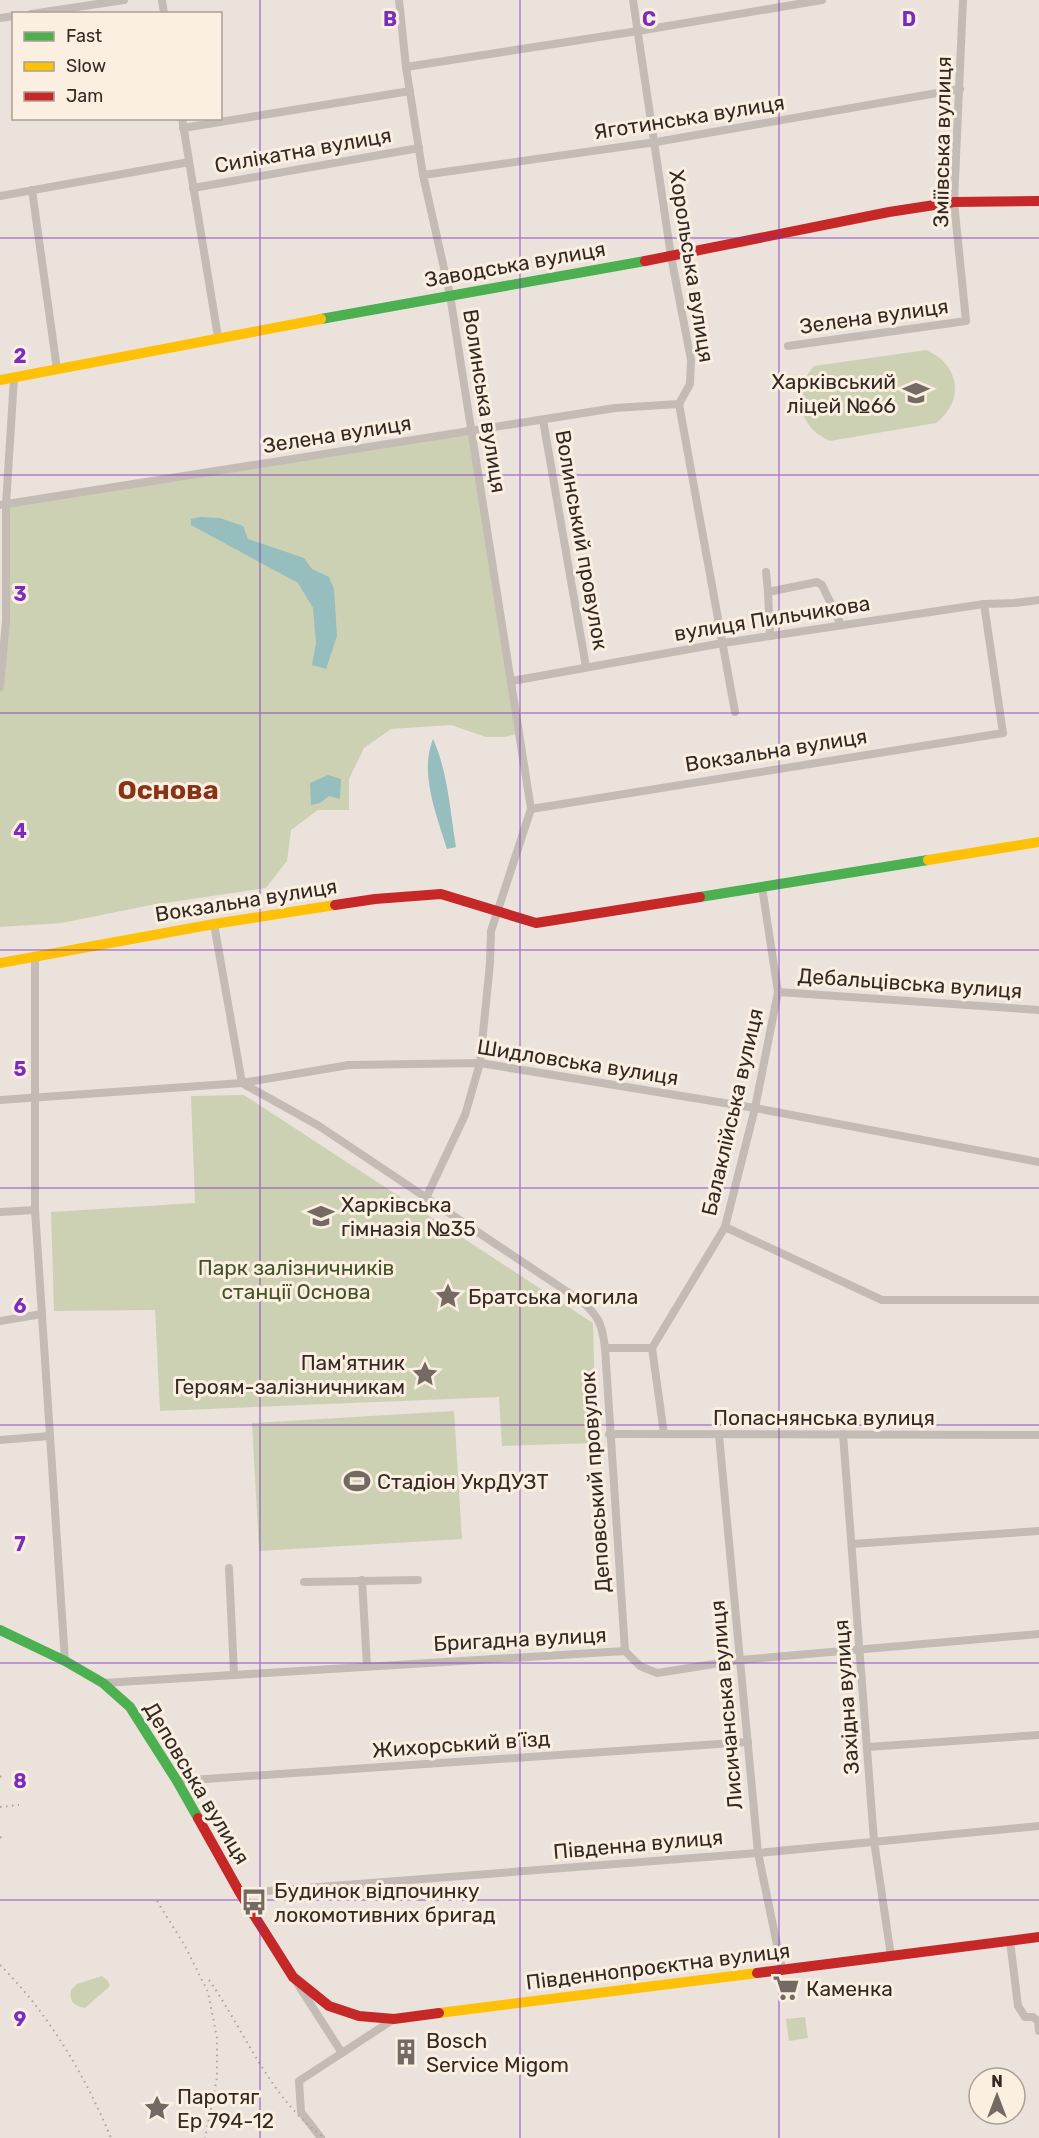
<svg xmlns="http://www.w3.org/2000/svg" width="1039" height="2138" font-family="Rubik,sans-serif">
<rect width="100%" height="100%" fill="#ebe3db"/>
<g fill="#ccd1b3">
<path d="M926,350C960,364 965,401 936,423L830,441C798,428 791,392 814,366Z"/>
<polygon points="471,432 520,733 505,737 486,737 451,725 391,729 364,748 349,779 349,810 318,810 291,830 287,861 266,888 151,905 62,923 0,927 0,687 6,621 6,504"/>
<polygon points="244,1095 593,1323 596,1443 502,1446 499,1397 160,1411 155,1310 54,1311 51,1212 195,1203 191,1096"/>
<polygon points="454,1411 462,1539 259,1551 252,1423"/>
<path d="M102,1976L108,1981L110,1986L85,2008C74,2006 69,2002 71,1990L77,1984Z"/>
<polygon points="805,2017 808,2038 789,2041 786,2019"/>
</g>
<g fill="#96bebe">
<polygon points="200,517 220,518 243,526 248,539 304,558 312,569 329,577 334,589 337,636 326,669 312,665 316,643 313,608 298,583 191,525 191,519"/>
<path d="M433,739C448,772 450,811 456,847L447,849C437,816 419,773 433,739Z"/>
<polygon points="328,775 341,779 340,799 329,796 320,803 311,805 310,783"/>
</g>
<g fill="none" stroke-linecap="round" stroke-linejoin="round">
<g stroke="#c4bcb4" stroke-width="8">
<polyline points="162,0 164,14"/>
<polyline points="399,0 406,67 423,175 450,295 531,809"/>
<polyline points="633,0 671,256 691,360 690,384 679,404 735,712"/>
<polyline points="31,14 124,0"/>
<polyline points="0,18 14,16"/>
<polyline points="406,67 638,31 822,0"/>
<polyline points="182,118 218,337"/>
<polyline points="183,128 410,91"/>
<polyline points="423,175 656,142 960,89"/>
<polyline points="193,188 419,148"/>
<polyline points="32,190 57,369"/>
<polyline points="0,196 189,162"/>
<polyline points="788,346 966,321 954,202 963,0"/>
<polyline points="543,420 586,667"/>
<polyline points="0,505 615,408 679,404"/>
<polyline points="766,572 768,592"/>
<polyline points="770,636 768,592 817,582 822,585 841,625"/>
<polyline points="512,681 723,643 984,604 1015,603 1039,600"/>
<polyline points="0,687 6,621 6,504 14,378"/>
<path d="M214,924L242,1083L319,1126L581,1301C599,1316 602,1324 605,1348H652"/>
<polyline points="35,957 35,1210 65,1661"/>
<polyline points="778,992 1039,1010"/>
<polyline points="0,1100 242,1083 349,1065 480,1063 755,1108 1039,1162"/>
<polyline points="426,1198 465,1115 480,1063 490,963 491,931 531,809 1003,733 984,604"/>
<polyline points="0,1212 35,1210"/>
<polyline points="725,1227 882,1300 1039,1300"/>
<polyline points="0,1321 42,1314"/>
<polyline points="605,1348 625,1651"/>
<polyline points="609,1434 1039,1435"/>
<polyline points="664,1434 652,1348 725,1227 755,1108 778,992 762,887"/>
<polyline points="843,1434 874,1841 891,1956"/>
<polyline points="719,1435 758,1853 782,1969"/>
<polyline points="0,1440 50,1436"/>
<polyline points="852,1544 1039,1531"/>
<polyline points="229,1568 234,1674"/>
<polyline points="362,1580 367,1666"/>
<polyline points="304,1582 418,1580"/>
<polyline points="103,1683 625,1651 640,1666 657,1673 740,1660 1039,1634"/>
<polyline points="868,1747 1039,1735"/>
<polyline points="177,1781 748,1742"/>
<polyline points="240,1893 758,1853 1039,1826"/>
<polyline points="1010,1941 1018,2006 1025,2017 1033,2017 1038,2021 1039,2031"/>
<polyline points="297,1983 342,2053"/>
<polyline points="321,2138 301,2112 299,2081 394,2019"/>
</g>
<g stroke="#4caf50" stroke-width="10">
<polyline points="321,319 645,261"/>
<polyline points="700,897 928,860"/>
<polyline points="0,1630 65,1661 103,1683 130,1707 177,1781 198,1818"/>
</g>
<g stroke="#ffc107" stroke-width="10">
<polyline points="0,380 321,319"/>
<polyline points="928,860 1039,842"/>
<polyline points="0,963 214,924 335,905"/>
<polyline points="439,2013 757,1973"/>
</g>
<g stroke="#c62828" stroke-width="10">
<polyline points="645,261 889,212 954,202 1039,201"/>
<polyline points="335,905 375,899 441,894 536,923 700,897"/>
<polyline points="198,1818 240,1893 293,1977 329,2006 359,2016 394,2019 439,2013"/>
<polyline points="757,1973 1039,1937"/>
</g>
<g stroke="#aba49f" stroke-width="2" stroke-dasharray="1.5 4.5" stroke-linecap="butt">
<polyline points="0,1777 3,1775"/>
<polyline points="0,1807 19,1805"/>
<polyline points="0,1837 5,1839"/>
<polyline points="157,1901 185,1946 208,1992 217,2038 217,2078 205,2138"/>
<path d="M0,1965C47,2011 86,2077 111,2138"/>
<path d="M209,1980C246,2033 271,2101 325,2138"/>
</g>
</g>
<path fill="none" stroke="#7b2cbf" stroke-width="1.5" stroke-opacity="0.55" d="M260,0V2138M520,0V2138M779,0V2138M0,238H1039M0,475H1039M0,713H1039M0,950H1039M0,1188H1039M0,1425H1039M0,1663H1039M0,1900H1039"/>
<defs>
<g id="school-bare" transform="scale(2.07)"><path d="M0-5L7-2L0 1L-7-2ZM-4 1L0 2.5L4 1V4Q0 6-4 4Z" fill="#746a63" stroke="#faefe0" stroke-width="2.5" paint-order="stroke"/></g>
<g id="sight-bare" transform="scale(2.07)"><path d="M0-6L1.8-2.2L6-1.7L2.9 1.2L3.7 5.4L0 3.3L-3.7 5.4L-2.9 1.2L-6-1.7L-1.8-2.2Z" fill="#746a63" stroke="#faefe0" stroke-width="2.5" paint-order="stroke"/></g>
<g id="stadium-bare" transform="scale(2.07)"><path d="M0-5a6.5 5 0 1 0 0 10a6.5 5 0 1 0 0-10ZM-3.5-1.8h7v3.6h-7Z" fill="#746a63" stroke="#faefe0" stroke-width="2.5" paint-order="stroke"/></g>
<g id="bus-bare" transform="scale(2.07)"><path d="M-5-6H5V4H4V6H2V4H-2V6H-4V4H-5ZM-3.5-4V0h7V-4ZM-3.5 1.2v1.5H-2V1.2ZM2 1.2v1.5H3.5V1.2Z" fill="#746a63" stroke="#faefe0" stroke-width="2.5" paint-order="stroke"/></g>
<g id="supermarket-bare" transform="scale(2.07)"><path d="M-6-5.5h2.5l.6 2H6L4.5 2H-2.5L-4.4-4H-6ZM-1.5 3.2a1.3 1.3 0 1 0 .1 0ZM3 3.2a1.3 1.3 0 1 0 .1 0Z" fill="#746a63" stroke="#faefe0" stroke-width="2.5" paint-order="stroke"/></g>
<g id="building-bare" transform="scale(2.07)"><path d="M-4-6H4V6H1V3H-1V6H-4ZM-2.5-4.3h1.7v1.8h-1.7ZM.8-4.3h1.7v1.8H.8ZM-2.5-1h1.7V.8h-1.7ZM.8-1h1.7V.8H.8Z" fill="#746a63" stroke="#faefe0" stroke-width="2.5" paint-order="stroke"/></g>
</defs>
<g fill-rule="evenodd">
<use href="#school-bare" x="916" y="393"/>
<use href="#school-bare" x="321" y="1216"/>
<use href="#sight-bare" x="448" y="1296"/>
<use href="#sight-bare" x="425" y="1374"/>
<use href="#stadium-bare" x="357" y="1481"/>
<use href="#bus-bare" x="254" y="1902"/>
<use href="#supermarket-bare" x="786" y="1988"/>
<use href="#building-bare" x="406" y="2052"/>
<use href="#sight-bare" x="157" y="2108"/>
</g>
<g text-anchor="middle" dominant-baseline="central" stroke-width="6" stroke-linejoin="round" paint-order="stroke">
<g font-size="21" fill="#342923" stroke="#faefe0">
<text transform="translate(689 117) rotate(-9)">Яготинська вулиця</text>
<text transform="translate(942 142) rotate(-89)">Зміївська вулиця</text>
<text transform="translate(303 150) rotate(-10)">Силікатна вулиця</text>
<text transform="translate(515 264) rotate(-10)">Заводська вулиця</text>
<text transform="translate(692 266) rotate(81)">Хорольська вулиця</text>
<text transform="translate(874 316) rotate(-8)">Зелена вулиця</text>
<text transform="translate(485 401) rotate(81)">Волинська вулиця</text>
<text transform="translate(337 434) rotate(-9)">Зелена вулиця</text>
<text transform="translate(582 540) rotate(80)">Волинський провулок</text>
<text transform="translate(772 618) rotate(-9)">вулиця Пильчикова</text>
<text transform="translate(776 750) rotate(-9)">Вокзальна вулиця</text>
<text transform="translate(246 900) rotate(-9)">Вокзальна вулиця</text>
<text transform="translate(910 983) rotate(4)">Дебальцівська вулиця</text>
<text transform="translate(578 1062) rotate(9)">Шидловська вулиця</text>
<text transform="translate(732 1112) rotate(-77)">Балаклійська вулиця</text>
<text x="824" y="1417">Попаснянська вулиця</text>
<text transform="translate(595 1482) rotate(-94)">Деповський провулок</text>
<text transform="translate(520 1639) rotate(-3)">Бригадна вулиця</text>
<text transform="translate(846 1697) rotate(-94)">Західна вулиця</text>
<text transform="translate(726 1705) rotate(-95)">Лисичанська вулиця</text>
<text transform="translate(461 1744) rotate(-4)">Жихорський в’їзд</text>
<text transform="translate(197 1783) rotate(59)">Деповська вулиця</text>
<text transform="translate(638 1844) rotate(-5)">Південна вулиця</text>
<text transform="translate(658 1966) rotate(-7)">Південнопроєктна вулиця</text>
</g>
<g font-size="21" fill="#342923" stroke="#faefe0" text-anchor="start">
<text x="896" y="381" text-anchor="end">Харківський<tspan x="896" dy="24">ліцей №66</tspan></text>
<text x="341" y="1204">Харківська<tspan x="341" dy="24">гімназія №35</tspan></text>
<text x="468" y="1296">Братська могила</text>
<text x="405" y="1362" text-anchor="end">Пам'ятник<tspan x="405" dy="24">Героям-залізничникам</tspan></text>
<text x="377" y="1481">Стадіон УкрДУЗТ</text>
<text x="274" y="1890">Будинок відпочинку<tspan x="274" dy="24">локомотивних бригад</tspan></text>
<text x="806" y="1988">Каменка</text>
<text x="426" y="2040">Bosch<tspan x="426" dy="24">Service Migom</tspan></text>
<text x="177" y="2096">Паротяг<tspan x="177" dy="24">Ер 794-12</tspan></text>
</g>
<g font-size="21" fill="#425425" stroke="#faefe0">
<text x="296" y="1267">Парк залізничників<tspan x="296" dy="24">станції Основа</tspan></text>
</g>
<g font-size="27" font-weight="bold" fill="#893316" stroke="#faefe0">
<text x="168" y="790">Основа</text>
</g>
</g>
<g font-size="20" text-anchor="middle" font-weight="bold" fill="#7b2cbf" stroke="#faefe0" stroke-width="6" stroke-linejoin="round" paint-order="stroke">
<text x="390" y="26">B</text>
<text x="649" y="26">C</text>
<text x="909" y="26">D</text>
<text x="20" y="363">2</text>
<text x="20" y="601">3</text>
<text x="20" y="838">4</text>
<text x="20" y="1076">5</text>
<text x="20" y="1313">6</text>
<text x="20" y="1551">7</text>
<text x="20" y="1788">8</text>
<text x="20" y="2026">9</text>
</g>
<rect x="12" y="12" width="210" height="108" fill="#faefe0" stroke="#aba094" stroke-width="1.5"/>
<rect x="24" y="32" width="30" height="9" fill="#4caf50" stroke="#aba094" stroke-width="1.5"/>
<text x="66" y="42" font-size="18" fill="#342923">Fast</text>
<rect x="24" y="62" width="30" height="9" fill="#ffc107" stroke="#aba094" stroke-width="1.5"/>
<text x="66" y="72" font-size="18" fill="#342923">Slow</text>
<rect x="24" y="92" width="30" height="9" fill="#c62828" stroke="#aba094" stroke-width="1.5"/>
<text x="66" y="102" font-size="18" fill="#342923">Jam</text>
<g transform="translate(997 2096)"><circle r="28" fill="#faefe0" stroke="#aba094" stroke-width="1.5"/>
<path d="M0-4.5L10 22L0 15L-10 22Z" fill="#746a63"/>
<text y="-9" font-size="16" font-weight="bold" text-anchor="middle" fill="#342923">N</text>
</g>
</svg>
